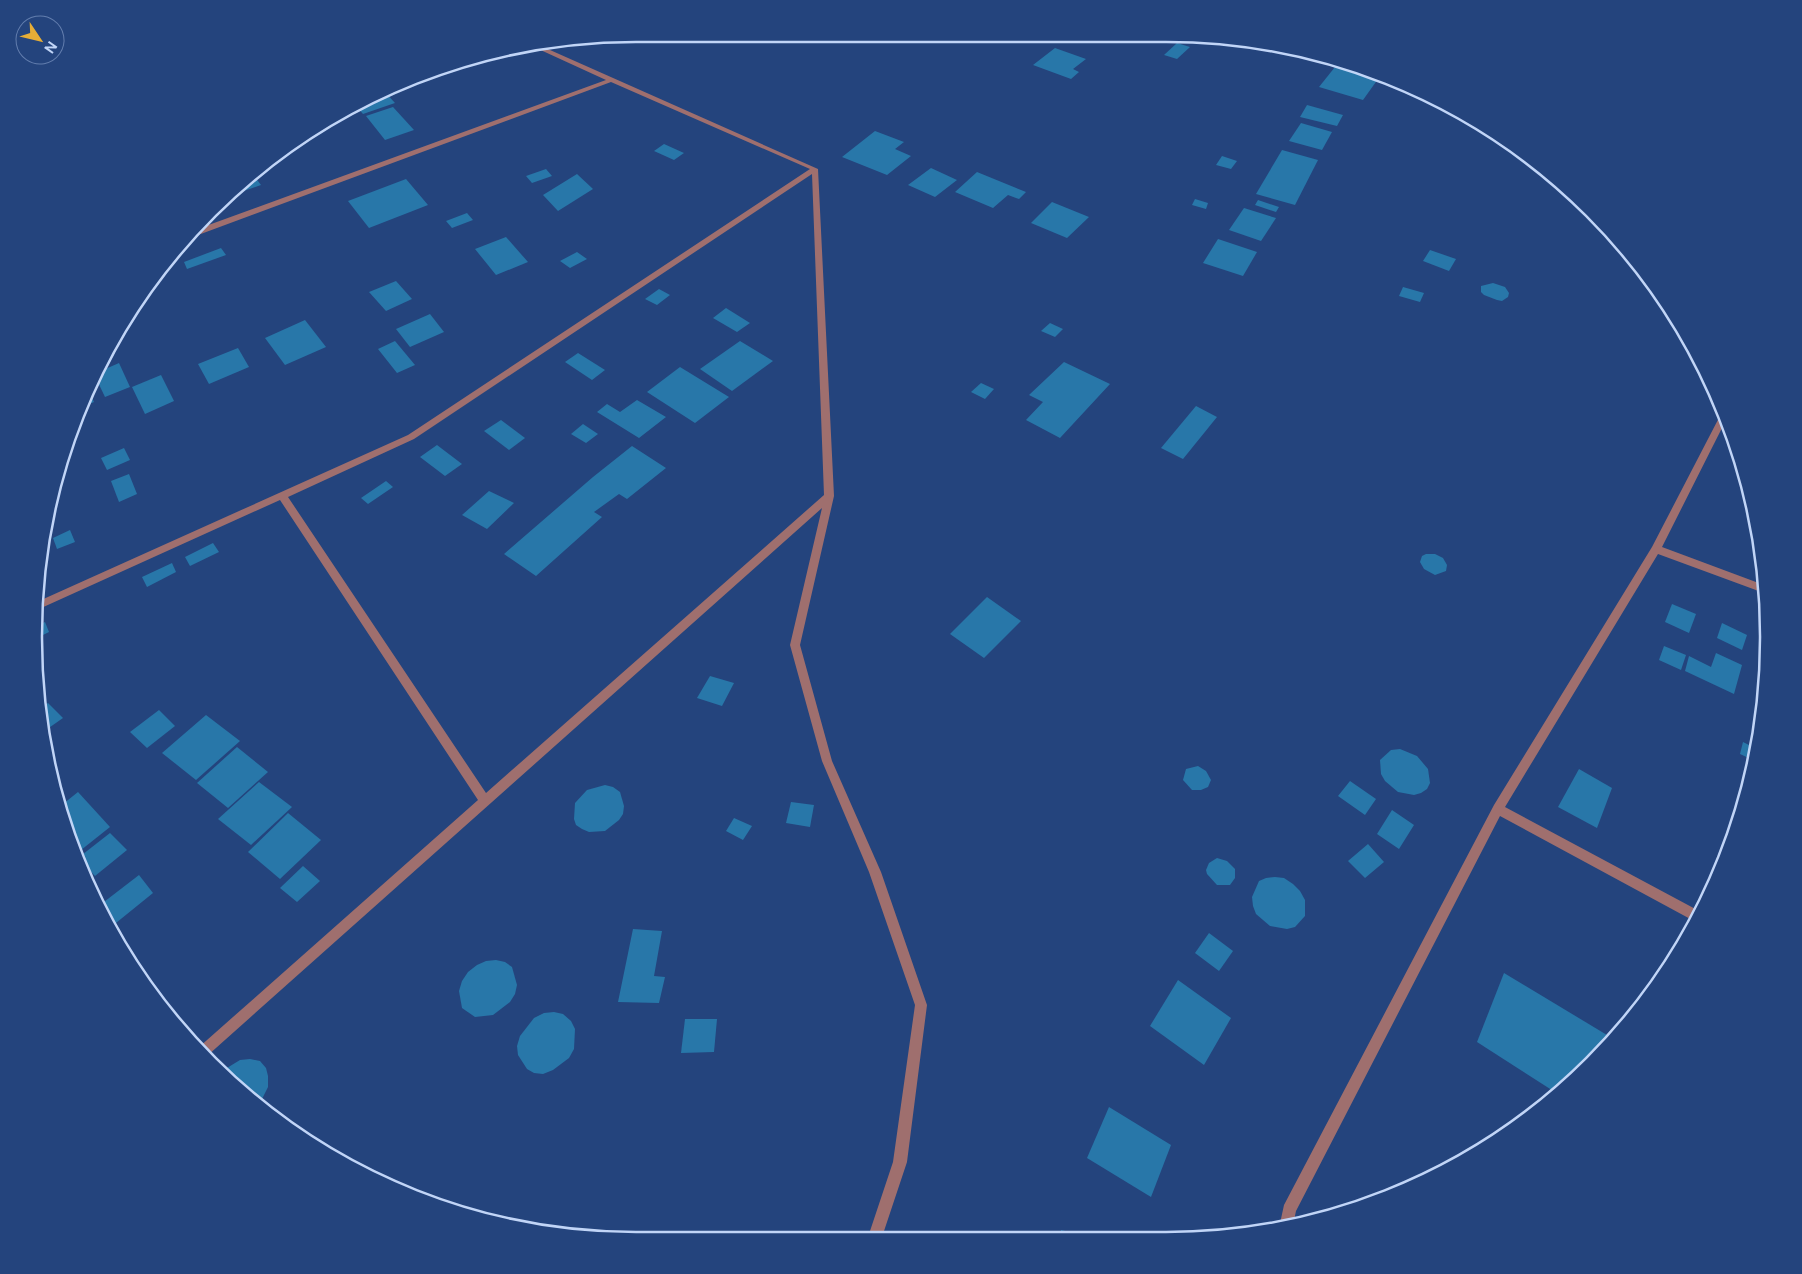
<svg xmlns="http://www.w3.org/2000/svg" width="1802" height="1274" font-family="'Public Sans',sans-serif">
<rect width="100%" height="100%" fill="#24447d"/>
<g fill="#2877a9">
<polygon points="1153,34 1165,34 1178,35 1170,42 1151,35"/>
<polygon points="1177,43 1190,47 1177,59 1164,55"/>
<polygon points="1055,48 1086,59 1073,69 1079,72 1071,79 1033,65"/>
<polygon points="1335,67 1378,79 1363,100 1319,87"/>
<polygon points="384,91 395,103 363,114 356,106"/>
<polygon points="1307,105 1343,115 1337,126 1300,117"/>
<polygon points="393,107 414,130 385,140 366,116"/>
<polygon points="1301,123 1332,132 1322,150 1289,141"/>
<polygon points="875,131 904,142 895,149 911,156 887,175 842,157"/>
<polygon points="664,144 684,153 674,160 654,151"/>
<polygon points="1282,150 1318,160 1295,205 1256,194"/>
<polygon points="1222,156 1237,161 1231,169 1216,165"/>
<polygon points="931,168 957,180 935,197 908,185"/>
<polygon points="546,169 552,176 532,183 526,176"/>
<polygon points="977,172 1026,192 1019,199 1008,195 993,208 955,192"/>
<polygon points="577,174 593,189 558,211 543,195"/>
<polygon points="255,177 261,185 235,194"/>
<polygon points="406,179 428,205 369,228 348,201"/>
<polygon points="1195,199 1208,203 1206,209 1192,205"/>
<polygon points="1258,200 1279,207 1276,212 1255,205"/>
<polygon points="1052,202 1089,217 1067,238 1031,223"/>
<polygon points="1244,208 1276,218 1261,241 1229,230"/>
<polygon points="467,213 473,220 452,228 446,221"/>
<polygon points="506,237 528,262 496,275 475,249"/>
<polygon points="1218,239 1257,252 1243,276 1203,263"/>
<polygon points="221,248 226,255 187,269 184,262"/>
<polygon points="1430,250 1456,259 1449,271 1423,261"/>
<polygon points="577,252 587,259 570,268 560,261"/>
<polygon points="396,281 412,299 386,311 369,292"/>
<polygon points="1493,283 1505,287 1509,293 1508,297 1502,301 1497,300 1484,295 1481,292 1481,286"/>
<polygon points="1403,287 1424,293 1420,302 1399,296"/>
<polygon points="659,289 670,295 657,305 645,299"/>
<polygon points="726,308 750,323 737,332 713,318"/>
<polygon points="430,314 444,332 410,347 396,329"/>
<polygon points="305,320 326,347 285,365 265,338"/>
<polygon points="1050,323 1063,329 1055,337 1041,331"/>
<polygon points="395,341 415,365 397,373 378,349"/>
<polygon points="740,341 773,361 732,391 700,369"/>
<polygon points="238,348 249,367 209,384 198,364"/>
<polygon points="578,353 605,370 592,380 565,362"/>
<polygon points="1064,362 1110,384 1060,438 1026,420 1043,402 1029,395"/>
<polygon points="119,363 130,387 105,397 94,374"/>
<polygon points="680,367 729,397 695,423 647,392"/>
<polygon points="161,375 174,401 145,414 132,387"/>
<polygon points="981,383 994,389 985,399 971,392"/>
<polygon points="88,389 94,402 80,408 81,407"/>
<polygon points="637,400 666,417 639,438 597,412 607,404 620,412"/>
<polygon points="1196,406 1217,417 1183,459 1161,448"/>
<polygon points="501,420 525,438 509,450 484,431"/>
<polygon points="583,424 598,434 586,443 571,434"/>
<polygon points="437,445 462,464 445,476 420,457"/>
<polygon points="632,446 666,468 627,499 619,494 594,512 602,517 536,576 504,554 593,477"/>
<polygon points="124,448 130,460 107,470 101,458"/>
<polygon points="129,474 137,494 119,502 111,481"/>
<polygon points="386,481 393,487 368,504 361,498"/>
<polygon points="489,491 514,503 487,529 462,515"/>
<polygon points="70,530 75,542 57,549 53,538"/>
<polygon points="213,543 219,552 190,566 185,557"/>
<polygon points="1426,554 1435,554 1443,558 1447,565 1446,571 1435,575 1424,569 1420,562 1422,556"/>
<polygon points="172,563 176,572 147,587 142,577"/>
<polygon points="987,597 1021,621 984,658 950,634"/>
<polygon points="1672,604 1696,614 1689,633 1665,622"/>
<polygon points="45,622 49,632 39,637 39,625"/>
<polygon points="1722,623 1747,635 1742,650 1717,638"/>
<polygon points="1664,646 1686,655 1681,670 1659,660"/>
<polygon points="1716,653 1742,665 1734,694 1685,671 1689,656 1711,667"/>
<polygon points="710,676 734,683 722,706 697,698"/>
<polygon points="48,703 63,718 43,732 39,709"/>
<polygon points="159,710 175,726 147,748 130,732"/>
<polygon points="206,715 240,741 196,780 162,753"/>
<polygon points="1743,742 1755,748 1753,760 1740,754"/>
<polygon points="237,747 268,772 228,808 197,783"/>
<polygon points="1400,749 1417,756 1428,769 1430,783 1427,789 1421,793 1414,795 1398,792 1385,781 1381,774 1380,760 1391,750"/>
<polygon points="1198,766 1206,771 1211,780 1208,787 1201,790 1192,790 1183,780 1186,769"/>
<polygon points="1579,769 1612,788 1597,828 1558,807"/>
<polygon points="1350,781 1376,799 1365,815 1338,796"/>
<polygon points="259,782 292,807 251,845 218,819"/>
<polygon points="605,785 613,787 620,792 624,806 623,814 619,820 605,831 589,832 582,829 576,825 574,819 575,803 587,790"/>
<polygon points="78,792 110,827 76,854 63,804"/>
<polygon points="791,802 814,805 810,827 786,823"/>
<polygon points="1392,810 1414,825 1399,849 1377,834"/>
<polygon points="288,813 321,840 280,879 248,852"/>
<polygon points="734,818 752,826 743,840 726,831"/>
<polygon points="110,833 127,850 95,876 78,858"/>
<polygon points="1368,844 1384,862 1365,878 1348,861"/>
<polygon points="1217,858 1227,861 1235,869 1235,878 1230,885 1217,885 1207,874 1206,870 1209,863"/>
<polygon points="303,866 320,881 297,902 280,888"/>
<polygon points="139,875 153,893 111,927 100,905"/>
<polygon points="1275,877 1284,878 1293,884 1300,891 1305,900 1305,916 1295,927 1287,929 1270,926 1256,914 1253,906 1252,897 1259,881 1266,878"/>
<polygon points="633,929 662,931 654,976 665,977 659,1003 618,1002"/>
<polygon points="1209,933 1233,951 1219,971 1195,953"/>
<polygon points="496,960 505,962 512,967 517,985 515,994 510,1002 493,1015 475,1017 462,1008 459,991 462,981 468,972 477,965 486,961"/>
<polygon points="1504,973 1612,1038 1558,1094 1477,1042"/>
<polygon points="1178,980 1231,1018 1204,1065 1150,1026"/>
<polygon points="554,1012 563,1014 571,1021 575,1029 574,1049 569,1058 553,1070 543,1074 534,1073 527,1069 518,1055 517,1046 520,1036 534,1018 544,1013"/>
<polygon points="685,1019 717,1019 714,1052 681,1053"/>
<polygon points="250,1059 260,1061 266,1068 268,1076 268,1087 259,1105 222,1071 240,1060"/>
<polygon points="1109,1107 1171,1145 1151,1197 1087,1158"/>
<polygon points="1061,1230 1082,1235 1082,1236 1060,1236"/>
</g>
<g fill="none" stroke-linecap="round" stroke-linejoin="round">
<g fill="#9f6f6e" fill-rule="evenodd">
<path d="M541,46L818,169L834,496L800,645L832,761L881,872L927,1005L907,1162L882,1237H868L893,1162L915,1005L869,872L822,761L790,645L822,508L207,1056L198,1048L478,800L280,500L39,609V601L408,435L810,169L611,82L190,238H185L192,231L606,80L534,47ZM812,174L824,495L486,793L288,497L414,439Z"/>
<polygon points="1722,412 1726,420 1662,547 1764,585 1764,593 1658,554 1505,807 1701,912 1694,921 1500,816 1296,1211 1293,1225 1279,1228 1284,1205 1494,805 1652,547"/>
</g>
</g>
<path d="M0 0H1802V1274H0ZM636 42H1166A594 594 0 0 1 1760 636V638A594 594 0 0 1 1166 1232H636A594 594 0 0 1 42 638V636A594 594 0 0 1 636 42Z" fill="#24447d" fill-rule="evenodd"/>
<path fill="none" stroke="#c1d5f7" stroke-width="2.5" d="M636 42H1166A594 594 0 0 1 1760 636V638A594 594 0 0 1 1166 1232H636A594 594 0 0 1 42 638V636A594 594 0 0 1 636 42Z"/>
<g transform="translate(40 40) rotate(125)"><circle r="24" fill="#24447d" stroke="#637eae"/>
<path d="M0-4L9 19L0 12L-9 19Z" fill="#e6ad36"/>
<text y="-8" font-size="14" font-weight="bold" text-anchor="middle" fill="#c1d5f7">N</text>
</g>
</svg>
